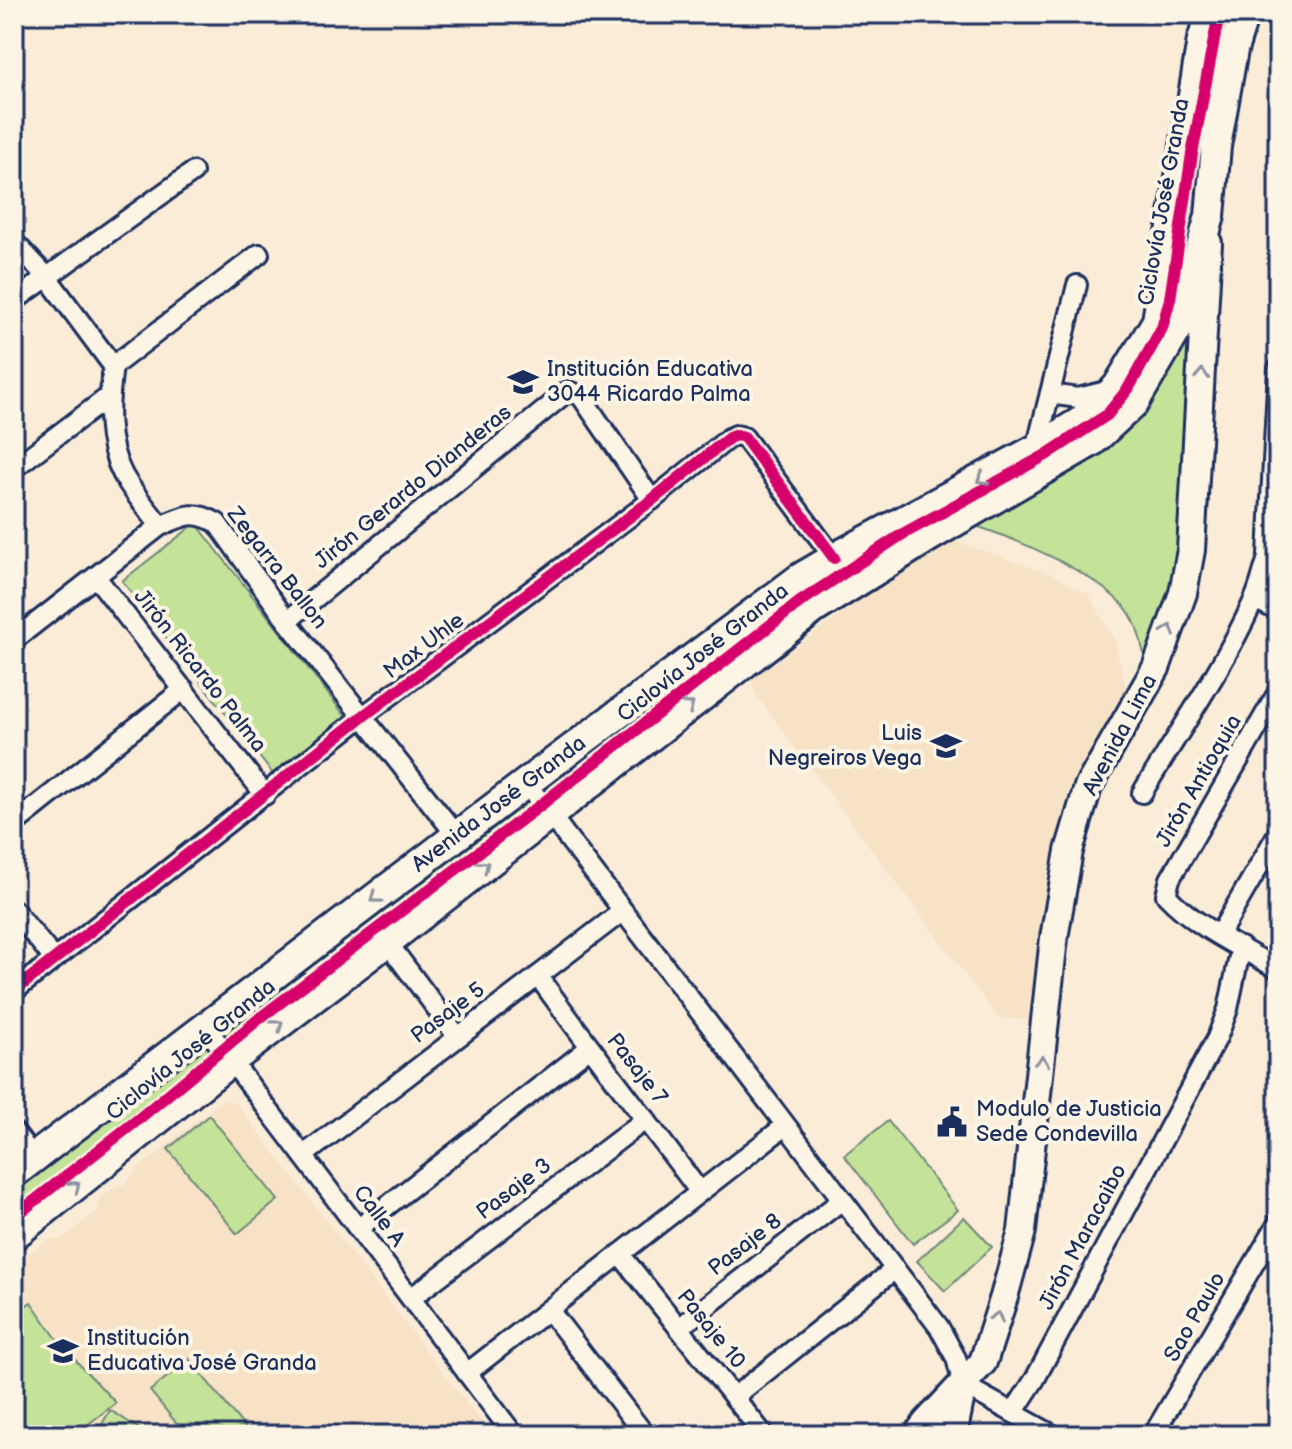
<svg xmlns="http://www.w3.org/2000/svg" width="1292" height="1449" font-family="'Balsamiq Sans',sans-serif">
<rect width="100%" height="100%" fill="#faecd7"/>
<filter id="ink" filterUnits="userSpaceOnUse"><feTurbulence type="fractalNoise" baseFrequency=".0125" numOctaves="2"/><feDisplacementMap in="SourceGraphic" scale="16" xChannelSelector="R" yChannelSelector="G"/><feConvolveMatrix kernelMatrix="1 2 1 2 8 2 1 2 1" color-interpolation-filters="sRGB"/></filter>
<g filter="url(#ink)">
<g fill="#f7e2c6">
<polygon points="946,538 1053,575 1089,595 1115,640 1127,694 1068,795 1031,1020 998,1018 758,698 751,680"/>
<polygon points="223,1100 236,1103 491,1435 14,1435 14,1267 45,1241 62,1239 98,1210 99,1199 117,1186 125,1184 138,1169"/>
</g>
<g fill="#c5e299" stroke="#70887c" stroke-width="2">
<path d="M1186,316L1194,350L1182,572L1146,663C1141,643 1138,620 1123,605C1086,568 1019,540 970,524Z"/>
<polygon points="196,523 349,721 276,778 122,581"/>
<polygon points="698,674 705,684 14,1224 14,1185"/>
<polygon points="209,1115 278,1200 237,1234 168,1149"/>
<polygon points="888,1121 958,1210 913,1244 844,1155"/>
<polygon points="964,1217 992,1247 945,1291 917,1261"/>
<polygon points="31,1302 62,1346 116,1403 74,1435 14,1435 14,1315"/>
<polygon points="189,1359 251,1435 186,1435 150,1391"/>
<polygon points="110,1410 149,1435 96,1435"/>
</g>
<g fill="none" stroke-linecap="round" stroke-linejoin="round">
<g stroke="#1b2f5e" stroke-width="24">
<g id="street">
<path d="M14,242L47,277L113,366C108,403 105,441 123,475C133,493 148,509 160,526C184,516 193,509 217,523L287,621L457,836"/>
<polyline points="14,301 193,172"/>
<polyline points="113,366 259,254"/>
<polyline points="1050,394 1078,398 1107,391"/>
<polyline points="1036,449 1077,285"/>
<polyline points="14,468 108,397"/>
<polyline points="1268,554 1278,369"/>
<polyline points="96,577 265,795"/>
<polyline points="1255,599 1278,611"/>
<polyline points="287,621 568,391 581,396 652,500"/>
<polyline points="14,640 160,526"/>
<path d="M1278,692L1170,879L1166,895C1196,927 1240,947 1278,969"/>
<polyline points="526,783 939,1327 956,1358 963,1385 1053,1435"/>
<path d="M1142,793C1180,730 1223,668 1253,602C1264,580 1263,560 1278,539"/>
<polyline points="14,824 184,689"/>
<polyline points="14,910 54,959"/>
<polyline points="1219,935 1278,833"/>
<polyline points="387,942 457,1036"/>
<path d="M538,976C590,1049 646,1119 699,1191"/>
<polyline points="14,991 362,717 652,500 729,438 736,435 744,437 834,558"/>
<polyline points="205,1026 514,1435"/>
<polyline points="14,1132 34,1158"/>
<polyline points="304,1155 623,911"/>
<polyline points="359,1228 589,1048"/>
<polyline points="620,1254 764,1435"/>
<polyline points="411,1298 646,1119"/>
<polyline points="549,1310 645,1435"/>
<polyline points="679,1328 842,1200"/>
<polyline points="467,1373 785,1126"/>
<polyline points="734,1397 895,1269"/>
<polyline points="1013,1413 1035,1379 1217,1038 1228,1009 1241,947"/>
<polyline points="1153,1435 1278,1223"/>
</g>
</g>
<g stroke="#1b2f5e" stroke-width="32">
<g id="secondary">
<polyline points="917,1435 927,1422 983,1362 1004,1297 1022,1231 1054,938 1069,851 1088,787 1156,668 1183,593 1191,550 1208,243"/>
<polyline points="953,1435 963,1385"/>
</g>
</g>
<g stroke="#1b2f5e" stroke-width="34">
<g id="primary">
<polyline points="14,1173 526,783 800,578 834,558 1036,449 1080,422 1117,387 1157,321 1202,40 1211,14"/>
<polyline points="14,1235 232,1060 387,942 814,609 929,537 1093,441 1134,403 1178,328 1210,216 1216,146 1233,50 1244,14"/>
</g>
</g>
<use href="#street" stroke="#fcf5e5" stroke-width="18"/>
<use href="#secondary" stroke="#fcf5e5" stroke-width="26"/>
<use href="#primary" stroke="#fcf5e5" stroke-width="28"/>
<g stroke="#fcf5e5" stroke-width="17">
<g id="cycleway">
<polyline points="14,991 362,717 652,500 729,438 736,435 744,437 834,558"/>
<polyline points="14,1217 135,1122 260,1018 542,804 800,602 901,535 1046,455 1107,415 1128,389 1162,328 1170,299 1192,154 1219,14"/>
</g>
</g>
<use href="#cycleway" stroke="#d6006c" stroke-width="12"/>
</g>
<defs><path id="oneway-chevron" d="M-2-3.5L2.5 0L-2 3.5" fill="none" stroke-width="1.6" stroke-linecap="round" stroke-linejoin="round" transform="scale(2)"/></defs>
<g stroke="#8c92a2">
<use href="#oneway-chevron" transform="translate(1202 374) rotate(-87)"/>
<use href="#oneway-chevron" transform="translate(982 479) rotate(152)"/>
<use href="#oneway-chevron" transform="translate(1169 630) rotate(-71)"/>
<use href="#oneway-chevron" transform="translate(689 706) rotate(-38)"/>
<use href="#oneway-chevron" transform="translate(484 866) rotate(-38)"/>
<use href="#oneway-chevron" transform="translate(375 898) rotate(143)"/>
<use href="#oneway-chevron" transform="translate(278 1025) rotate(-37)"/>
<use href="#oneway-chevron" transform="translate(1042 1061) rotate(-84)"/>
<use href="#oneway-chevron" transform="translate(75 1186) rotate(-39)"/>
<use href="#oneway-chevron" transform="translate(997 1317) rotate(-72)"/>
</g>
</g>
<defs>
<g id="school-bare" transform="scale(2.4)"><path d="M0-5L7-2L0 1L-7-2ZM-4 1L0 2.5L4 1V4Q0 6-4 4Z" fill="#1b2f5e" stroke="#fcf5e5" stroke-width="2.5" paint-order="stroke"/></g>
<g id="civic-bare" transform="scale(2.4)"><path d="M-.6-6.5H3V-4.5H.6V-3L4-1V1h2V6H-6V1h2V-1L-.6-3ZM-1.2 2.5V6h2.4V2.5Z" fill="#1b2f5e" stroke="#fcf5e5" stroke-width="2.5" paint-order="stroke"/></g>
</defs>
<g fill-rule="evenodd">
<use href="#school-bare" x="523" y="382"/>
<use href="#school-bare" x="946" y="746"/>
<use href="#civic-bare" x="952" y="1122"/>
<use href="#school-bare" x="63" y="1351"/>
</g>
<g text-anchor="middle" dominant-baseline="central" stroke-width="8" stroke-linejoin="round" paint-order="stroke">
<g font-size="22" fill="#1b2f5e" stroke="#fcf5e5">
<text transform="translate(1164 202) rotate(-80)">Ciclovía José Granda</text>
<text transform="translate(413 487) rotate(-39)">Jirón Gerardo Dianderas</text>
<text transform="translate(277 568) rotate(52)">Zegarra Ballon</text>
<text transform="translate(424 646) rotate(-37)">Max Uhle</text>
<text transform="translate(703 653) rotate(-38)">Ciclovía José Granda</text>
<text transform="translate(200 671) rotate(52)">Jirón Ricardo Palma</text>
<text transform="translate(1120 735) rotate(-62)">Avenida Lima</text>
<text transform="translate(1199 781) rotate(-60)">Jirón Antioquia</text>
<text transform="translate(499 804) rotate(-37)">Avenida José Granda</text>
<text transform="translate(448 1013) rotate(-37)">Pasaje 5</text>
<text transform="translate(191 1050) rotate(-39)">Ciclovía José Granda</text>
<text transform="translate(637 1069) rotate(52)">Pasaje 7</text>
<text transform="translate(514 1189) rotate(-37)">Pasaje 3</text>
<text transform="translate(379 1216) rotate(53)">Calle A</text>
<text transform="translate(1083 1237) rotate(-62)">Jirón Maracaibo</text>
<text transform="translate(745 1245) rotate(-38)">Pasaje 8</text>
<text transform="translate(1195 1317) rotate(-60)">Sao Paulo</text>
<text transform="translate(711 1329) rotate(51)">Pasaje 10</text>
</g>
<g font-size="22" fill="#1b2f5e" stroke="#fcf5e5" text-anchor="start">
<text x="547" y="369">Institución Educativa<tspan x="547" dy="25">3044 Ricardo Palma</tspan></text>
<text x="922" y="733" text-anchor="end">Luis<tspan x="922" dy="25">Negreiros Vega</tspan></text>
<text x="976" y="1109">Modulo de Justicia<tspan x="976" dy="25">Sede Condevilla</tspan></text>
<text x="87" y="1338">Institución<tspan x="87" dy="25">Educativa José Granda</tspan></text>
</g>
</g>
<rect width="1292" height="1449" fill="none" stroke="#fcf5e5" stroke-width="48"/>
<rect x="24" y="24" width="1244" height="1401" fill="none" stroke="#1b2f5e" stroke-width="3" filter="url(#ink)"/>
</svg>
